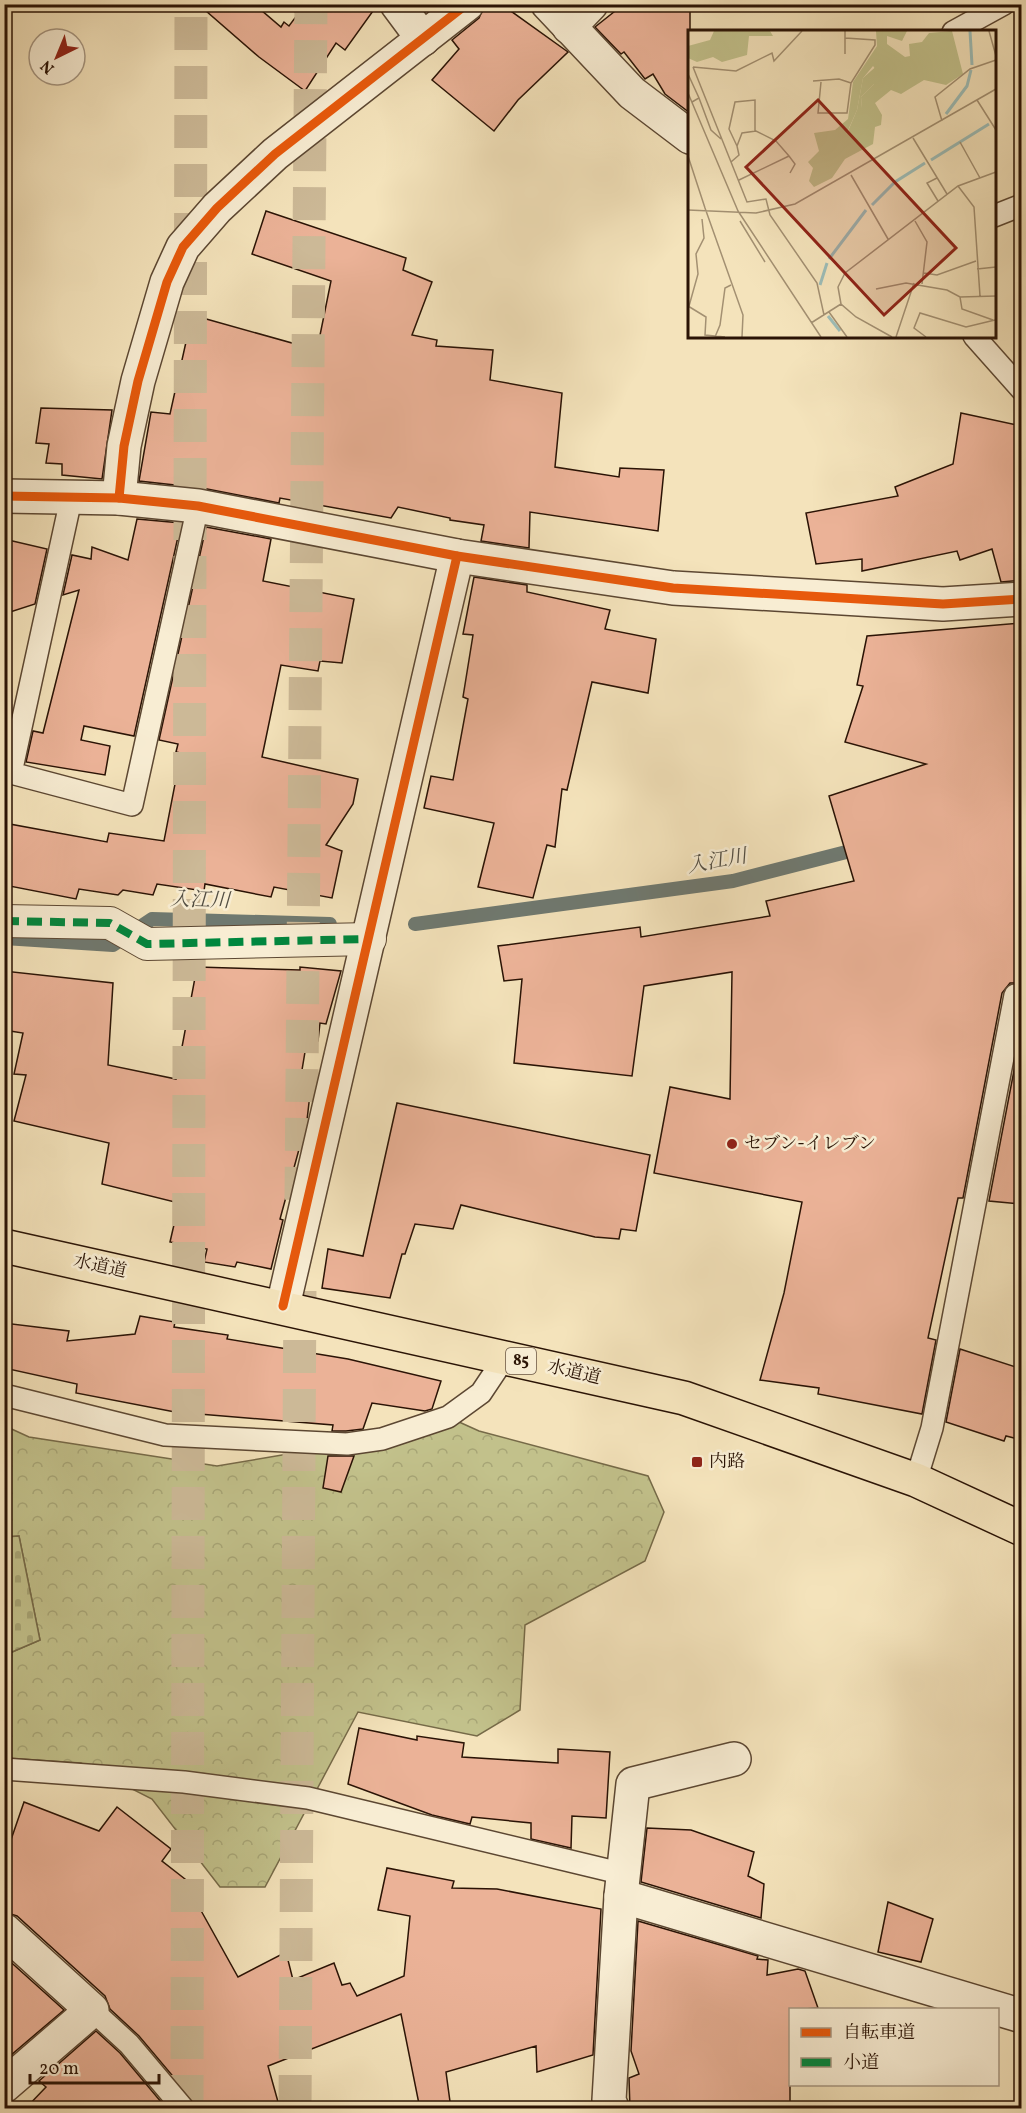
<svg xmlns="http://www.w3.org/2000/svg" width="1026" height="2113" font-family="Vollkorn,'Noto Serif JP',serif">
<defs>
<pattern id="forest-crowns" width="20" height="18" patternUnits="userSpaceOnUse" patternTransform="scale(1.5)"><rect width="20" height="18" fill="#c2c18b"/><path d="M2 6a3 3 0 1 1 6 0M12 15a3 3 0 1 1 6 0" fill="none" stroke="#a7a576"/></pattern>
<pattern id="cemetery-stones" width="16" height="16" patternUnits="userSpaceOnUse" patternTransform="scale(1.5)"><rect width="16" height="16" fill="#c2c18b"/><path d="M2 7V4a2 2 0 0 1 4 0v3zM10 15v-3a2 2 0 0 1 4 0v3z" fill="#a7a576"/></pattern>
</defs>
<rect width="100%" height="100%" fill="#f4e3bb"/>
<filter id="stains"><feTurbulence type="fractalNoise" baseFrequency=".00333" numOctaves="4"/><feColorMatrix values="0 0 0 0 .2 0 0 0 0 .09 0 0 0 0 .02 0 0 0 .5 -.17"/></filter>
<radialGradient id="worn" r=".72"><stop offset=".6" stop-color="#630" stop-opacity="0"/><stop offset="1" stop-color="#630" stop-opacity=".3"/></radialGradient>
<polygon fill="url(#forest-crowns)" stroke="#766a48" stroke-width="1.5" points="448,1417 479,1431 648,1476 664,1512 645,1561 525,1625 520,1710 477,1736 358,1712 265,1887 220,1887 152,1799 81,1763 5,1758 5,1655 40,1640 19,1536 5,1537 5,1426 29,1437 217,1466 347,1444"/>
<polygon fill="url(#cemetery-stones)" stroke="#766a48" stroke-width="1.5" points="19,1536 40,1640 5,1655 5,1537"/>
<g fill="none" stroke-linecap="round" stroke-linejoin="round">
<g stroke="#6f7970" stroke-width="14">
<polyline points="415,924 733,881 862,848"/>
<polyline points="4,938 113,945 152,919 330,924"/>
</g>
</g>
<g fill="#ebb297" stroke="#2a1305" stroke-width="1.5">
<polygon points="198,4 254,4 281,27 284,22 289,26 298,14 285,4 378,4 345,50 336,43 305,91 259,57"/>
<polygon points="485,4 501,4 568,52 518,100 494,131 432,80 459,49 452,40 479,18"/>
<polygon points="624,4 690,4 690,113 665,94 653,74 645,79 624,52 621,54 595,27"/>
<polygon points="266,211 406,258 403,270 432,282 412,335 437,340 436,346 493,350 490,380 562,393 555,467 619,477 620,468 664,470 658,531 530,512 529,548 481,541 484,525 450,520 450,518 398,507 391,518 280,498 279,503 202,488 139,481 151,412 170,414 192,315 317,350 331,281 252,254"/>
<polygon points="41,408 112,410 102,479 62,475 62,464 46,463 49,444 36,443"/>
<polygon points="961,413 1022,426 1022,580 1001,582 992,549 960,560 957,551 862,571 862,559 816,564 806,513 898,496 895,487 953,464"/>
<polygon points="137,519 181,523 134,736 84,726 81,740 110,746 105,775 26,762 33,731 43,733 79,590 63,595 72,555 91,559 92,547 128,560"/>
<polygon points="206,527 271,539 263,581 354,599 342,663 320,661 318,671 281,665 262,757 358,779 353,804 326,845 342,851 332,898 274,887 271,897 205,884 204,891 157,884 153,895 123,890 118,895 79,889 76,899 4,885 4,823 107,842 109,833 164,841 181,753 176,752 178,744 159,740"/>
<polygon points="4,539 47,549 35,604 4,614"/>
<polygon points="474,577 527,585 527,592 610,610 605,629 656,639 648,693 592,682 567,790 562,789 555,847 547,845 533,898 478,887 494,823 424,808 431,776 453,780 468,699 463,697 473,635 463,634"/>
<polygon points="1022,623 1022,983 1010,983 1002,993 963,1198 958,1198 928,1338 936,1340 922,1414 818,1394 819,1388 760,1380 784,1293 802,1202 654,1173 670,1087 730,1099 732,972 644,986 632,1076 514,1063 522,979 504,981 498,946 640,927 641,937 770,916 766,901 854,881 829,796 926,764 845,742 863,686 857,685 867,636"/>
<polygon points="197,967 300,970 300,967 341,971 326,1024 320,1023 318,1041 307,1040 300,1082 311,1085 307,1120 280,1219 283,1220 271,1269 237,1262 235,1267 204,1262 207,1249 170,1242 179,1203 102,1184 109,1143 14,1121 26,1075 14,1074 23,1033 4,1030 4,971 113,983 108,1065 176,1079"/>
<polygon points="1022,1029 1022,1204 989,1201"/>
<polygon points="397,1103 650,1155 636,1231 621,1229 619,1239 595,1237 461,1205 453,1229 415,1224 405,1254 402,1254 390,1298 322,1288 328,1249 363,1256"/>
<polygon points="140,1316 175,1322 174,1327 228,1335 227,1339 348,1359 441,1381 432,1409 425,1411 372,1403 363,1429 346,1431 332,1431 333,1425 175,1412 76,1393 77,1384 4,1368 4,1323 69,1331 67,1341 135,1334"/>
<polygon points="960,1349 1022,1369 1022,1440 1006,1436 1004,1441 946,1422"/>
<polygon points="328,1456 354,1456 341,1492 323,1488"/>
<polygon points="359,1728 417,1740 417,1736 464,1743 462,1757 558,1763 558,1749 610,1752 606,1818 572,1816 571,1848 531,1839 531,1823 472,1817 470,1824 432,1815 348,1784"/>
<polygon points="24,1802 99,1831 117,1807 171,1849 162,1861 194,1886 190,1891 202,1904 199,1907 238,1977 286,1952 293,1980 334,1963 342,1985 350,1983 357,1996 404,1976 410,1916 378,1910 387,1868 454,1881 452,1888 497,1889 601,1909 593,2055 537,2072 536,2046 446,2072 451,2109 420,2109 401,2014 268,2066 280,2109 195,2109 193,2100 139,2036 110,2009 105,1996 17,1916 4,1912 4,1860"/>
<polygon points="647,1828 691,1830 754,1852 748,1876 764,1884 761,1918 641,1882"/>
<polygon points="888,1902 933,1919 921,1962 878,1952"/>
<polygon points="638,1921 758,1956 757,1959 768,1960 767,1975 798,1969 805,1971 818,2008 790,2010 790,2109 630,2109 629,2078 639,2074 631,2051"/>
<polygon points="4,1956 64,2010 11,2055 4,2050"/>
<polygon points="96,2031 120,2053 167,2109 25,2109 46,2087 39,2081"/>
</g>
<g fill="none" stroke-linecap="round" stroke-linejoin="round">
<g stroke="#ccb997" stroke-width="33" stroke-dasharray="33 16" stroke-linecap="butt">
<polyline points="301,1200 311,4"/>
<polyline points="187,2108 191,4"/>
<polyline points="295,2108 300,1284"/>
</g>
<g stroke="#5c4732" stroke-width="24">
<g id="service">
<polyline points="953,32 1004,4"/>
<polyline points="994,216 1022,205"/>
<polyline points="974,336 1022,390"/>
<polyline points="71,499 11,773 132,805 198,506"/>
<polyline points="4,1395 165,1435 347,1444 382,1439 448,1417 481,1393 505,1357"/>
<polyline points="916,1480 932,1428 1015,995 1022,996"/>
<polyline points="4,1769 184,1782 308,1798 624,1874"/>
<polyline points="92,2010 129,2044 183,2108"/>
</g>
</g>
<g stroke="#5c4732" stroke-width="34">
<polyline id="pedestrian" points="4,921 110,923 147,944 370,939"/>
</g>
<g stroke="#5c4732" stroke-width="36">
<g id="minor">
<polyline points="397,4 423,39"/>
<polyline points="548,4 632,93 690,137"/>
<polyline points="569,27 591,4"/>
<polyline points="4,496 119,498 198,506 457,556 673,588 943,604 1022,599"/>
<polyline points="119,498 124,446 138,381 167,282 183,247 217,208 275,154 467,4"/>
<polyline points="283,1306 457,556"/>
<polyline points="621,1896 1022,2016"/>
<polyline points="4,1930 92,2010 4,2086"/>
<polyline points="612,2108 609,2100 621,1896 633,1784 734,1759"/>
</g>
</g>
<g stroke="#2a1305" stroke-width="36">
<polyline id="primary" points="4,1246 684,1398 916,1480 1022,1529"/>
</g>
<use href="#service" stroke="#f8edd3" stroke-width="21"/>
<use href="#pedestrian" stroke="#f8edd3" stroke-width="32"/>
<use href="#minor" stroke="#f8edd3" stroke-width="33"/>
<use href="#primary" stroke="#f4e3bb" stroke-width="33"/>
<polyline stroke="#00873e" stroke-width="8" stroke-dasharray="15 8" stroke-linecap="butt" points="4,921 110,923 147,944 370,939"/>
<g stroke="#f8edd3" stroke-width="13">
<g id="cycleway">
<polyline points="4,496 119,498 198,506 457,556 673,588 943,604 1022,599"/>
<polyline points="119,498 124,446 138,381 167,282 183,247 217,208 275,154 467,4"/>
<polyline points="283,1306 457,556"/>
</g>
</g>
<use href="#cycleway" stroke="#e8590c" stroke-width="9"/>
</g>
<g fill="#8f2418" stroke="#f8edd3" stroke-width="2">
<circle cx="732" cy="1144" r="6"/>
<rect x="691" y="1456" width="12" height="12" rx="3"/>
</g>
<g text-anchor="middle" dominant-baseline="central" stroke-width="5" stroke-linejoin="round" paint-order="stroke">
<rect fill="#f8edd3" stroke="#685443" stroke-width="1.5" x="506" y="1348" width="30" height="26" rx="4.5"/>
<g font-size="16" font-weight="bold" fill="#2a1305">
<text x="521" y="1361">85</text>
</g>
<g font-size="18" fill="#2a1305" stroke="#f8edd3" text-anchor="start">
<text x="744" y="1144">セブン-イレブン</text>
<text x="709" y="1462">内路</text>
</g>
<g font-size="18" fill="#2a1305" stroke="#f8edd3">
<text transform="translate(100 1267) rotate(12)">水道道</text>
<text transform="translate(574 1373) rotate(13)">水道道</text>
</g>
<g font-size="20" font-style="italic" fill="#524e43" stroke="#f8edd3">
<text transform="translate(717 862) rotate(-10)">入江川</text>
<text transform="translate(200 901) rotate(2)">入江川</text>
</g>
</g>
<g transform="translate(688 30)">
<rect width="308" height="308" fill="#f4e3bb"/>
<path d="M188,1H219L214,11L199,6V14L217,27L222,26L221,14L234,12L241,3L264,1L275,44L258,55L236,50L213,64L203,60L187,73L194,85L193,95L187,97L185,114L157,129L144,148L126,157L121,151L125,138L120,132L131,121L126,103L147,100L160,89L165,52L189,16ZM185,36L198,53L186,54L173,67L174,78L158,105L169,80L175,48Z" fill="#c2c18b" fill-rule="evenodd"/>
<path d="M26,1H82L85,6H61L59,25L34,32L25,27L9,32L0,28V16L22,10ZM192,33L225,49L220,54H186L173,67L174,78L186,90L166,112L158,106L169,80L175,48Z" fill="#c2c18b"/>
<path fill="none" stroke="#9dbdb7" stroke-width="3" d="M282,1L284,35M258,84L279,56L283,40M243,130L301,94M184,175L207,152L237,133M141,229L178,180M132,255L139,233M140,286L152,301"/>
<path fill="none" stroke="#a39072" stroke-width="1.5" d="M301,1L308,26M157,24V1M5,37L59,172L78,169L82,185L129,253L136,285M5,37L48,41L84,23L86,31L114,1M0,44L11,68L4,72M125,51L151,49L163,53M133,52L130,83H159L163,53L187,15V10L157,8M0,63L50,181M11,68L23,100L33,109M289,70L308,100M254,91L247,67L282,39L308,30M225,108L259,164M272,112L292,148M49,116L41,99L47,72L67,70V101M0,126L17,178M43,132L51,125L49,116L54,103L68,101L88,111L101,126L107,134L102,143M163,145L200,209M249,148L239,153L250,171M51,150L101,126M270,156L286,177L292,266M17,178L55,285L54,307M0,180L68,183L107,174L308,59M50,181L133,307M52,191L77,232M227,191L239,212L234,254M289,239L308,237M236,243L249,245L288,231M188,259L218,253L259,260L272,267L308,266M272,267L274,279L305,290M0,276L18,287L17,305L37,307M1,276L10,244L8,224L16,208L14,189M141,282L159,307M123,293L153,274M27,307L32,295L37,258L43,255M204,307L168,287L153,274L150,257L157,243L270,156L308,142M208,307L226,253M238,307L226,298L232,283L278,297L307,290"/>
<path fill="#8f2418" fill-opacity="0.15" stroke="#8f2418" stroke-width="3" d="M130,70L268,218L196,285L58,137Z"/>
<rect width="308" height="308" fill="none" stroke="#2a1305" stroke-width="3"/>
</g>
<rect width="1026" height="2113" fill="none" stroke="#f4e3bb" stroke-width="24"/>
<rect x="6" y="6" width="1014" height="2101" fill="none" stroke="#2a1305" stroke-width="3"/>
<rect x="12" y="12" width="1002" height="2089" fill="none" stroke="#2a1305" stroke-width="1.5"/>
<rect x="789" y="2008" width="210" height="78" fill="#f8edd3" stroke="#a69681" stroke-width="1.5"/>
<rect x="801" y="2028" width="30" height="9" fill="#e8590c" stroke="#a69681" stroke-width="1.5"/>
<text x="843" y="2038" font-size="18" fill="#2a1305">自転車道</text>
<rect x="801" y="2058" width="30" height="9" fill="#00873e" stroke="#a69681" stroke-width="1.5"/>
<text x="843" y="2068" font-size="18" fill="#2a1305">小道</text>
<g transform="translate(57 57) rotate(223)"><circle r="28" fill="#f8edd3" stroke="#a69681" stroke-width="1.5"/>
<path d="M0-4.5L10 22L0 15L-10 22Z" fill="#8f2418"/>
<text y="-9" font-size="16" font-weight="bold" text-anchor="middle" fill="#2a1305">N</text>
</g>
<path d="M30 2074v9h129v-9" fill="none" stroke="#2a1305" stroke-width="3"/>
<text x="39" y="2074" font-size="18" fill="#2a1305" stroke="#f8edd3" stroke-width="4.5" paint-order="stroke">20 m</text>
<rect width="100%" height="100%" filter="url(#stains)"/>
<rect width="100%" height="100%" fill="url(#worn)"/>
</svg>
